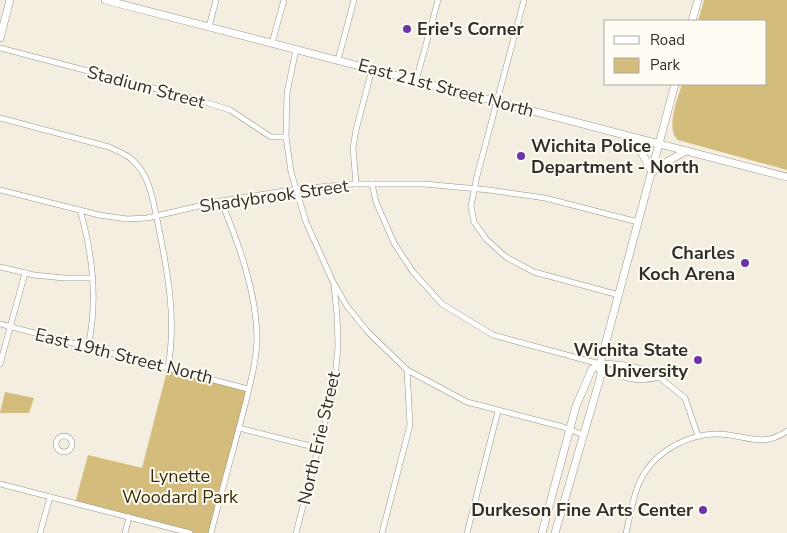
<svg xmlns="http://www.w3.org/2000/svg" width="787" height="533" font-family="'Nunito Sans',sans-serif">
<rect width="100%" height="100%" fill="#f3eedf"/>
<g fill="#d4bd7c">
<path d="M704,0H787V170L678,140C665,129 678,98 682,84H766V21H698Z"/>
<polygon points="168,367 248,389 211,533 190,533 75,503 88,455 142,468"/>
<polygon points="5,392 34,398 29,413 0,413"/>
</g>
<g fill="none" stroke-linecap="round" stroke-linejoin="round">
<g stroke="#989486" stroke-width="6">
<g id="street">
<polyline points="524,0 477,176 471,206 474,222 486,239 506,257 534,272 619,295"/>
<polyline points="209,27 216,0"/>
<polyline points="272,43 284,0"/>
<polyline points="0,48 195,99 230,110 271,137 286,137"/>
<polyline points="296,49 287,93 286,137 291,172 306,222 333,282 347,306 367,331 407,370 467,402 563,427 584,435"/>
<polyline points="338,60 354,0"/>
<polyline points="416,81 438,0"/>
<path d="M0,118L109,147C120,152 131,156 138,166C150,180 153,201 157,219C167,268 177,318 168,367"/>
<polyline points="356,184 353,148 356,130 372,69"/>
<path d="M372,184L376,202L394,243L413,272L442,304L493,335L600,364C619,362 643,367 659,377C639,384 616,377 600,364"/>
<polyline points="0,190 99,215 127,219 147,218 221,201 297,189 352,184 424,184 489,190 545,198 638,222"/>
<path d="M80,210C93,255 98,301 88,347"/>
<polyline points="0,267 34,275 64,278 93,278"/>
<polyline points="0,324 248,389"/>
<polyline points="0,364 25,273"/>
<polyline points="659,377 685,398 698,436"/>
<polyline points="239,428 318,448"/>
<circle cx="64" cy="444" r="8"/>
<polyline points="0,484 190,533"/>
<polyline points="40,533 50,497"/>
<polyline points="125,533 129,517"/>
<path d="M211,533C222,489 235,445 246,401C251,380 257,358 257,337C256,291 239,244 221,201"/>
<polyline points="296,533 330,403 335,378 338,346 337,314 334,286"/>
<polyline points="382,533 410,425 407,370"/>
<polyline points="467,533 498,411"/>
<path d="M626,533C630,517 633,495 640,481C655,450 694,429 729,435C751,438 766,446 787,431"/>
</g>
</g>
<g stroke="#989486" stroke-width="8">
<g id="secondary">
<polyline points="105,0 787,177"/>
<polyline points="692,21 698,0"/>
<polyline points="0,38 10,0"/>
<polyline points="627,136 642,153 652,172 663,164 686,151"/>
<polyline points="542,533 576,406 592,369 600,364"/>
<polyline points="555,533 601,375 600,364 675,84"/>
</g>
</g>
<use href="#street" stroke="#fff" stroke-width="5"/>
<use href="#secondary" stroke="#fff" stroke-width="7"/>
</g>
<g fill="#6b34ab" stroke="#fffcf3" stroke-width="2">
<circle cx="407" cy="29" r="5"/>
<circle cx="521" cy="156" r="5"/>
<circle cx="745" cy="263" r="5"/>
<circle cx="698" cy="360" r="5"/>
<circle cx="703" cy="510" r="5"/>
</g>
<g text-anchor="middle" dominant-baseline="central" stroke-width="4" stroke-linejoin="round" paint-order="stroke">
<g font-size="18" font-weight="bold" fill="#312f29" stroke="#fffcf3" text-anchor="end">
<text x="417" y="29" text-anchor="start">Erie's Corner</text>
<text x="531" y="146" text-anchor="start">Wichita Police<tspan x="531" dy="21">Department - North</tspan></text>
<text x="735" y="253">Charles<tspan x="735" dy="21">Koch Arena</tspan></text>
<text x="688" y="350">Wichita State<tspan x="688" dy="21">University</tspan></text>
<text x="693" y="510">Durkeson Fine Arts Center</text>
</g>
<g font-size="18" fill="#312f29" stroke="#fffcf3">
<text transform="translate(146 87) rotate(15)">Stadium Street</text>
<text transform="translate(446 88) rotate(15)">East 21st Street North</text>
<text transform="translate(274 196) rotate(-8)">Shadybrook Street</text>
<text transform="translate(124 356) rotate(14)">East 19th Street North</text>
<text transform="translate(319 438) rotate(-77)">North Erie Street</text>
</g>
<g font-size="18" fill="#382c07" stroke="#fffcf3">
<text x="180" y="476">Lynette<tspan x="180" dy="21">Woodard Park</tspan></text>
</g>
</g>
<rect x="604" y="20" width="162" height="65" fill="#fffcf3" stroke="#adaaa2"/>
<rect x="614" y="36" width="25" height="8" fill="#ffffff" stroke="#adaaa2"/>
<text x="650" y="45" font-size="15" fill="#312f29">Road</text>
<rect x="614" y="58" width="25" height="15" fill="#d4bd7c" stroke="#adaaa2"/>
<text x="650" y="70" font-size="15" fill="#312f29">Park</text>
</svg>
